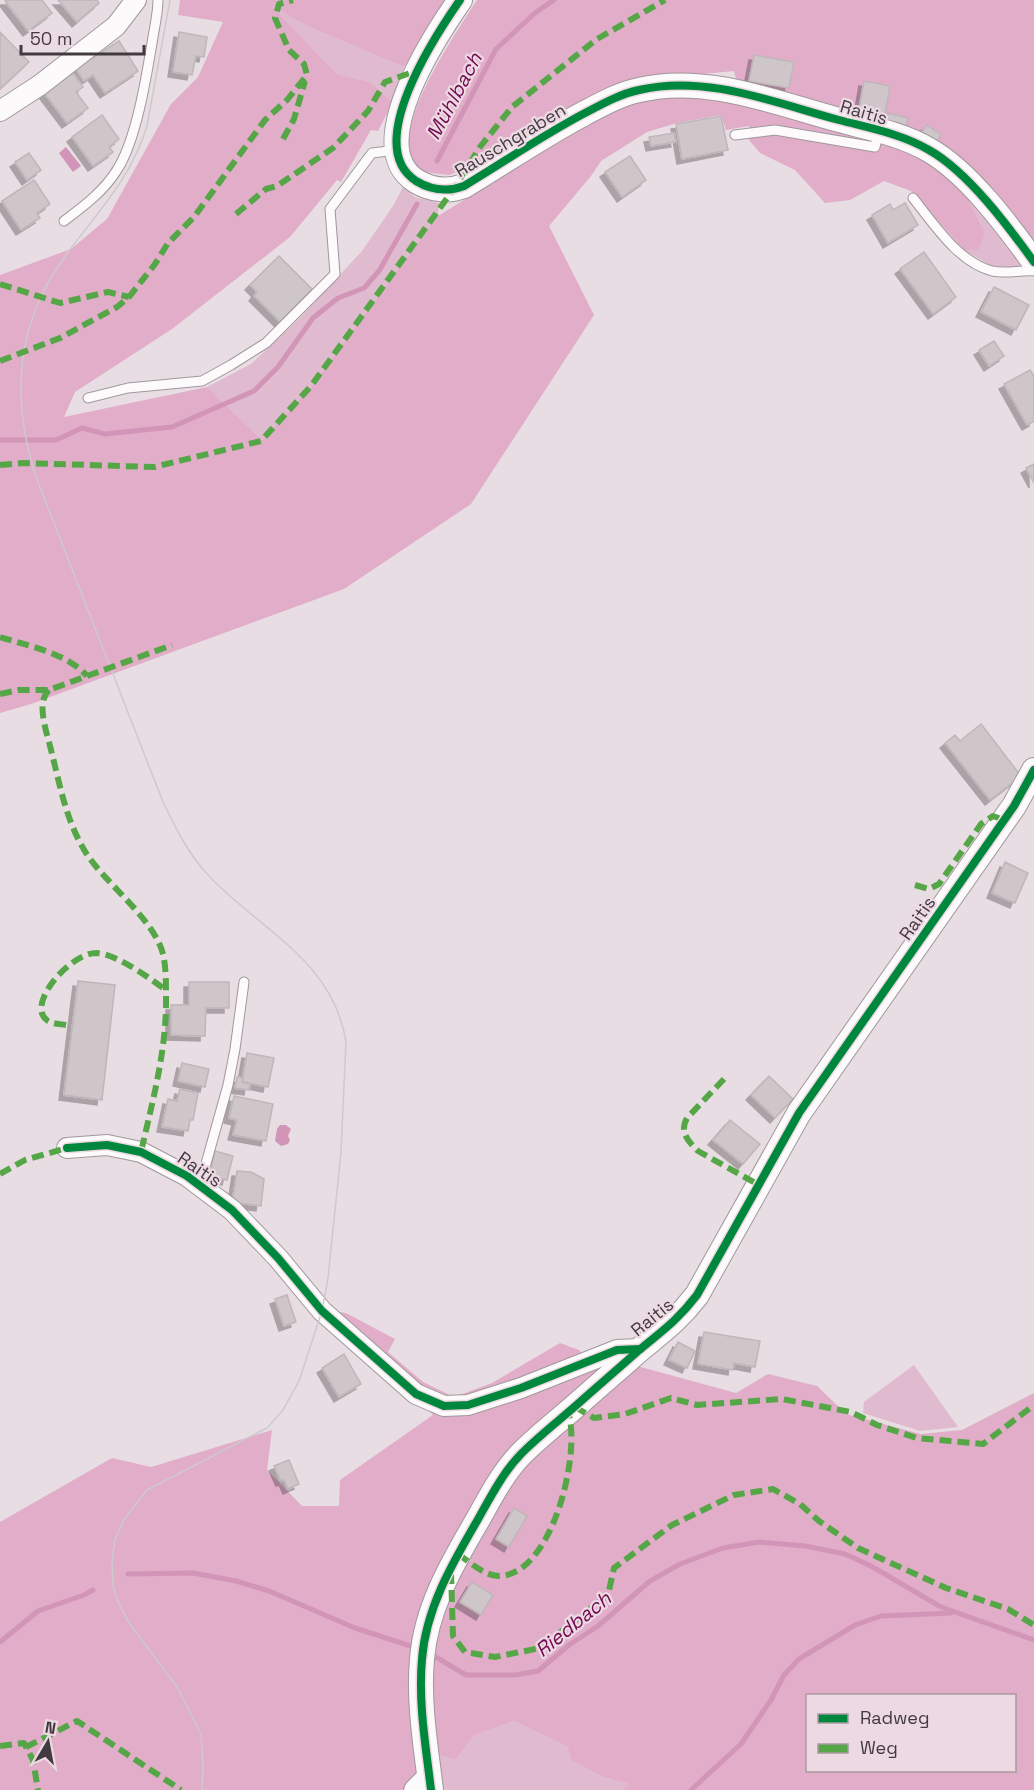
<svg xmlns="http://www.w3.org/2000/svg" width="1034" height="1790" font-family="'Space Grotesk',sans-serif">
<defs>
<filter id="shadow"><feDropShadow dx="-5" dy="5" stdDeviation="0" flood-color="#0004"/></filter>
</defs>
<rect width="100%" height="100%" fill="#e8dde2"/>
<g fill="#e0bace">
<polygon points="269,3 307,26 404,67 397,85 393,102 370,82 337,74"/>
<polygon points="403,187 415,197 439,203 438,216 310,388 262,440 207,387 251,364 299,319 362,251 393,206"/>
<polygon points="962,189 1032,247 1018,268 993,267 964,250"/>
<polygon points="914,1365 958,1427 920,1431 863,1413 864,1402"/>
<polygon points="514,1721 568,1747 604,1777 630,1784 622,1790 440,1790 435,1754 455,1760 475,1735"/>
</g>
<g fill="#e1adc9" fill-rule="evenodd">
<path d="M180,0H445L404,67L307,26L271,5L337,74L370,82L393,102L378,131L371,130L341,182L337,180L290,237L172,329L75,392L64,417L207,387L262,440L310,388L438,216L609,111C619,107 630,101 640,98C673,89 711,98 743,105L734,71L630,81L482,162L449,175L422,172C419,168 412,162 411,157C397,118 456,33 477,0H1034V246L962,189L985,233L979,249L964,250L911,191L884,181L850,200L825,203L795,170L760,153L749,140V126L726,130L721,115L677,123L647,132L601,161L591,176L549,226L594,315L471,504L344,589L31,704L0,713V275L71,249L107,219L171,104L198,77L223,22L178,15Z"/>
<path d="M331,1311L346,1313L395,1339L388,1352L423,1382L454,1397L492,1383L560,1343L579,1350L595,1366H637L736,1393L768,1374L817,1386L846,1414L921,1434L962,1430L1034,1393V1790H622L629,1784L604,1777L571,1760L568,1747L514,1721L475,1735L455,1760L435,1754L403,1790H0V1522L112,1458L151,1467L272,1430L267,1470L302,1506H339L340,1480L433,1415ZM808,1696H1014V1770H808Z"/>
</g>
<g fill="#d295b7">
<polygon points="66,147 81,166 73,172 59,153"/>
<polygon points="286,1125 291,1129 288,1136 290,1140 288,1144 281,1146 275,1141 277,1129 280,1125"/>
</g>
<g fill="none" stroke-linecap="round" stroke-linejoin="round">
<g stroke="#d295b7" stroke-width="5">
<polyline points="437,161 496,49 535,13 554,0"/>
<polyline points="0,440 56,440 82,428 105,434 172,427 254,391 278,367 313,318 338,298 364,288 379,271 417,204"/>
<polyline points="128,1574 193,1573 236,1581 269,1591 355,1628 417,1648"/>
<polyline points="0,1642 38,1611 84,1595 93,1590"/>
<polyline points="431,1654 466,1675 516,1675 538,1671 569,1645 598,1626 650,1581 680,1564 723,1548 759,1542 805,1546 845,1554 871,1566 941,1607 1034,1640"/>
<polyline points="691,1790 741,1744 771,1700 784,1675 799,1659 855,1625 881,1616 951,1613"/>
</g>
</g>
<g fill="#cfc6ca" stroke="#bfb6ba" stroke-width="1.5" filter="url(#shadow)">
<polygon points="6,0 42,0 52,13 28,31 5,1"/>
<polygon points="58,0 97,0 99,3 77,22"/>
<polygon points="0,32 29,62 1,88 0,87"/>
<polygon points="179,32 207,37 204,57 196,56 192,75 173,72"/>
<polygon points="119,41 138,71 105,93 93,75 84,81 73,65 89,55 91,59"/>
<polygon points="754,55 794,62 789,88 749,81"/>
<polygon points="73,73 83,87 76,92 88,108 67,123 45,94"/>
<polygon points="864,81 890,86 884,120 858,115"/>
<polygon points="888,113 908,118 906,128 886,123"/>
<polygon points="102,115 119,139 109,147 113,152 93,166 72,137"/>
<polygon points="721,116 728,150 682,159 676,124"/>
<polygon points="927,125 941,135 936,143 922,132"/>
<polygon points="674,133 676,142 651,146 649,137"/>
<polygon points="29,153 41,170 27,180 15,162"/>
<polygon points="630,156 646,180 622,197 605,172"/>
<polygon points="34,180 50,204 37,213 40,218 21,230 2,201"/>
<polygon points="905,203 918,225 888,243 872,215 890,204 893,210"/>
<polygon points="924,252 956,297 933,314 900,269"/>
<polygon points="279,256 312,289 280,322 254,296 257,292 250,285"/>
<polygon points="994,287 1029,305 1016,330 981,312"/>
<polygon points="994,341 1004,356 989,366 979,350"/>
<polygon points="1030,370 1034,376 1034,421 1027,425 1004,384"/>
<polygon points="1034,464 1034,483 1026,468"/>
<polygon points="981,724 1021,776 990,800 945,743 955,735 960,741"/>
<polygon points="1005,862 1028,873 1015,903 992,893"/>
<polygon points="78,981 115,985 102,1100 64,1095"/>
<polygon points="189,982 229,982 229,1008 206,1008 205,1036 171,1035 171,1005 189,1005"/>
<polygon points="247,1053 274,1058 268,1087 242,1082"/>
<polygon points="182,1063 209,1069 205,1087 178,1081"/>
<polygon points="769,1076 793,1099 775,1118 751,1095"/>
<polygon points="237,1077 243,1078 242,1082 250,1084 249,1090 235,1088"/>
<polygon points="180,1089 198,1093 193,1120 190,1120 188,1131 162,1127 168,1099 177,1101"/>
<polygon points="234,1096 273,1104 266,1141 233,1135 237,1120 229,1118"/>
<polygon points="730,1120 760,1144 743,1164 713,1140"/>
<polygon points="215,1151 233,1156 227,1180 209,1176"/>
<polygon points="237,1171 251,1172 264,1179 261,1206 238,1203 233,1197"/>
<polygon points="287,1295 296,1322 284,1326 275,1299"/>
<polygon points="704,1332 760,1341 755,1367 734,1363 733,1370 698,1364"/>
<polygon points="678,1342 695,1351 687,1368 669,1360"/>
<polygon points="344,1354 361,1384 339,1397 322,1368"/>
<polygon points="289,1460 299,1484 288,1489 284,1480 281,1481 274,1466"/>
<polygon points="514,1508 527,1516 509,1547 496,1539"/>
<polygon points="472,1582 493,1595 481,1615 460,1602"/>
</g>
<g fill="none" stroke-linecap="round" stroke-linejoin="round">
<g stroke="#a0989c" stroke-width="11">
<g id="service">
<polyline points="735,135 775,130 875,147 879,131"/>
<path d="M913,198C934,224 958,262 992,271C1006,274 1020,270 1034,271"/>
<path d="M64,221C84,206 104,191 117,170C137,139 147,73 153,37C155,25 158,12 158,0"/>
<polyline points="88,398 128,388 202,381 231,365 266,343 335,274 330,209 372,153 397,150"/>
<polyline points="200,1185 228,1085 235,1049 244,982"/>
</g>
</g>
<g stroke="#a0989c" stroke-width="22">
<g id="minor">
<polyline points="0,111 40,85 116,26 136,0"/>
<polyline points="67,1148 107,1145 141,1152 187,1176 232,1210 278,1258 322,1311 416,1394 444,1406 468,1405 521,1388 617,1350 640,1349"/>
<polyline points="414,1790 429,1775"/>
</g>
</g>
<g stroke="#a0989c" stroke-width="26">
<g id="tertiary">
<path d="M460,0C435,36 362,146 416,181C431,190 448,192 464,186C504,162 543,135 585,113C602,104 620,94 639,90C706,74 775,103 839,120C869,128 902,134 929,150C968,172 1008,226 1034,262"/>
<path d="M431,1790C426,1747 418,1703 422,1659C426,1608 452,1564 477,1521C490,1498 503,1472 522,1453C540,1435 561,1419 580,1402C599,1385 619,1368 638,1351C662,1331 677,1321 697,1295L799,1113L1014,806L1034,770"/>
</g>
</g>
<use href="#service" stroke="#fcfafb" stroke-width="9"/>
<use href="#minor" stroke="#fcfafb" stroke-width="20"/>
<use href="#tertiary" stroke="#fcfafb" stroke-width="24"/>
<path stroke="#cdcacb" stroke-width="1.5" d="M170,0L147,126C132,176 99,211 68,252C16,321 10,396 36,477L163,802C176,829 189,855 209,876C261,931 333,960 346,1042L341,1152L328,1278L322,1311L299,1381L283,1410L267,1428L147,1490L125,1518L115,1539L112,1560L113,1586L119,1604L129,1623L177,1687L201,1734L203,1766L202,1790"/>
<g stroke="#55a646" stroke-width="6" stroke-dasharray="12 6" stroke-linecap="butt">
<polyline points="283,139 294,119 305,81"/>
<polyline points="236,214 266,189 277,186 333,148 368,111 385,82 416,71"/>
<polyline points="0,284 60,303 108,292 129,297"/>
<polyline points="0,361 60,338 117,307 129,297 155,264 168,243 194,217 265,120 287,100 307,75 304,64 289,50 275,18 279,4 293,0"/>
<polyline points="0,465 23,463 154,467 261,441 311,386 453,190 480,147 512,107 597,39 665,0"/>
<path d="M0,637C28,646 67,653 87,676"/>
<path d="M49,690C36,702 46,730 50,746C60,784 65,819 86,853C106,884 154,919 163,954C166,967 166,982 166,995C167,1049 153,1099 141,1152"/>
<polyline points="0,694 19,690 49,690 172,645"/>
<polyline points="915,885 929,889 939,884 981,824 993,816 1004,820"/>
<path d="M66,1025C60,1024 53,1024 48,1021C24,1006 70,953 96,953C117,954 149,978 166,990"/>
<path d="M724,1079L687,1118C679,1132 688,1141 698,1151L759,1185"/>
<polyline points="0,1174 25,1160 67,1148"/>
<polyline points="575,1407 594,1418 625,1414 671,1398 697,1405 782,1399 851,1412 877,1425 917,1438 983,1444 1034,1405"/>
<path d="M458,1554C470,1562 483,1575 498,1576C552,1577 582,1452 568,1412"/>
<polyline points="451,1572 453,1636 465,1652 495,1657 540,1648 608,1595 614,1568 672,1525 734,1495 773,1489 800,1504 819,1521 858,1548 946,1588 1008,1609 1034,1625"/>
<polyline points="0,1746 24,1743 33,1760 38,1790"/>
<polyline points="26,1747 77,1721 181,1790"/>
</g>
<g stroke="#ecd9e2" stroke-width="11">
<g id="cycleway">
<path d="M460,0C435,36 362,146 416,181C431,190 448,192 464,186C504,162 543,135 585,113C602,104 620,94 639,90C706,74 775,103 839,120C869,128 902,134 929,150C968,172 1008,226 1034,262"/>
<polyline points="67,1148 107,1145 141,1152 187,1176 232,1210 278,1258 322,1311 416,1394 444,1406 468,1405 521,1388 617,1350 640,1349"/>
<path d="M431,1790C426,1747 418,1703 422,1659C426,1608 452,1564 477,1521C490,1498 503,1472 522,1453C540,1435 561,1419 580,1402C599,1385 619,1368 638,1351C662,1331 677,1321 697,1295L799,1113L1014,806L1034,770"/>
</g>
</g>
<use href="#cycleway" stroke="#00873e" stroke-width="8"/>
</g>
<g text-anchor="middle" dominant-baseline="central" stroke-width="4.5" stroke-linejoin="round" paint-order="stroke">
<g font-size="18" fill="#423a3e" stroke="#ecd9e2">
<text transform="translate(864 112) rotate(16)">Raitis</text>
<text transform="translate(510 140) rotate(-31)">Rauschgraben</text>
<text transform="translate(917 918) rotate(-55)">Raitis</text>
<text transform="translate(200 1169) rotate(34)">Raitis</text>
<text transform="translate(652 1317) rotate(-39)">Raitis</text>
</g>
<g font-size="20" font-style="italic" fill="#720950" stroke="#ecd9e2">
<text transform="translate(454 96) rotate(-62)">Mühlbach</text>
<text transform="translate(573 1624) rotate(-39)">Riedbach</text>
</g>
</g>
<rect x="806" y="1694" width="210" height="78" fill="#ecd9e2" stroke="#a899a0" stroke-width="1.5"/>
<rect x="818" y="1714" width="30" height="9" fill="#00873e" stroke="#a899a0" stroke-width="1.5"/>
<text x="860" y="1724" font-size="18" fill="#423a3e">Radweg</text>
<rect x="818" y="1744" width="30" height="9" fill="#55a646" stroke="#a899a0" stroke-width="1.5"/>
<text x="860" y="1754" font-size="18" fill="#423a3e">Weg</text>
<g transform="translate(48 1742) rotate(10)" stroke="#ecd9e2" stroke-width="4.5" paint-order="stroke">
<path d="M0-4.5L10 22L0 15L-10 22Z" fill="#423a3e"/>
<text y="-9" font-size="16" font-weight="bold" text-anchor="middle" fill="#423a3e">N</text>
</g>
<path d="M21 45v9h123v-9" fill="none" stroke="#423a3e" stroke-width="3"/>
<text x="30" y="45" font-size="18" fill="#423a3e" stroke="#ecd9e2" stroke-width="4.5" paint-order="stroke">50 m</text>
</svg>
